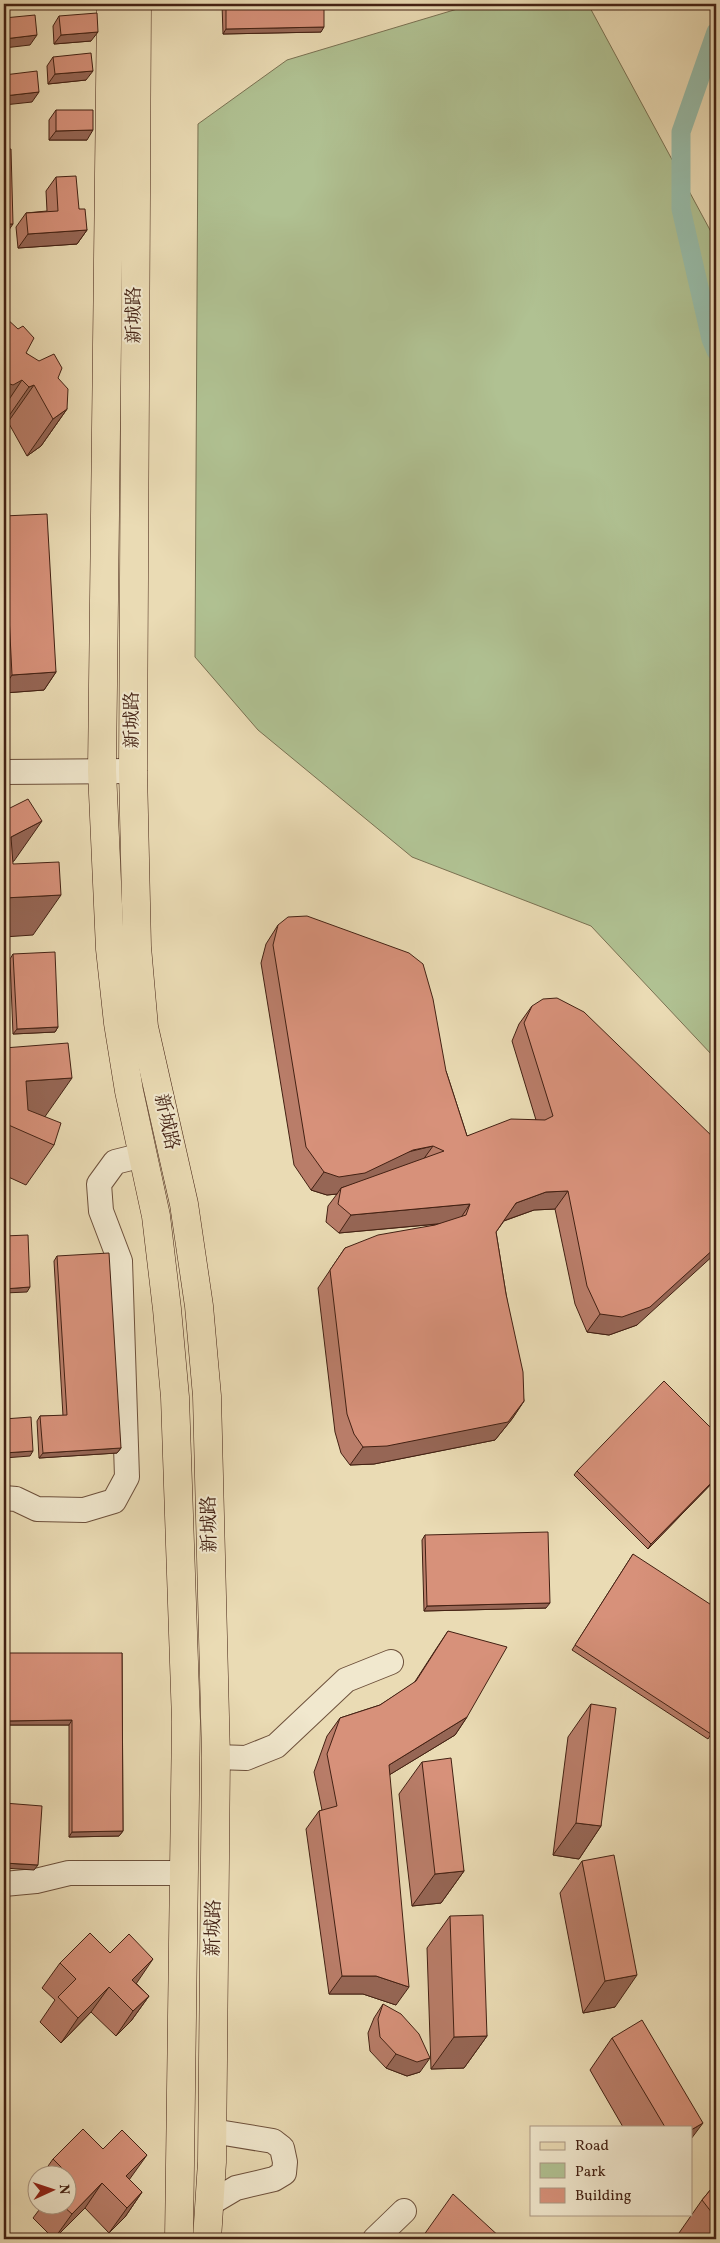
<svg xmlns="http://www.w3.org/2000/svg" width="720" height="2243" font-family="Vollkorn,'Noto Serif SC',serif">
<rect width="100%" height="100%" fill="#eadbb4"/>
<filter id="stains"><feTurbulence type="fractalNoise" baseFrequency=".004" numOctaves="4"/><feColorMatrix values="0 0 0 0 .2 0 0 0 0 .09 0 0 0 0 .02 0 0 0 .5 -.17"/></filter>
<radialGradient id="worn" r=".72"><stop offset=".6" stop-color="#630" stop-opacity="0"/><stop offset="1" stop-color="#630" stop-opacity=".3"/></radialGradient>
<polygon fill="#b0c192" stroke="#7a7152" points="474,4 588,4 716,241 716,1063 712,1055 591,926 412,857 258,730 195,657 198,124 287,60"/>
<g fill="none" stroke-linecap="round" stroke-linejoin="round">
<polyline stroke="#98bca9" stroke-width="19" points="716,32 681,132 681,209 711,339 716,351"/>
<g stroke="#6d503b" stroke-width="26">
<g id="minor">
<polyline points="4,772 133,771"/>
<polyline points="4,1498 16,1499 37,1509 84,1510 114,1501 127,1477 120,1261 101,1211 99,1184 115,1162 143,1155"/>
<polyline points="216,1757 246,1758 276,1746 346,1680 391,1662"/>
<polyline points="4,1884 36,1881 69,1873 184,1873"/>
<polyline points="209,2204 236,2188 274,2179 284,2173 285,2162 282,2148 273,2141 212,2131"/>
<polyline points="375,2239 404,2211"/>
</g>
</g>
<g stroke="#432113" stroke-width="29">
<g id="major">
<polyline points="111,4 102,771 110,949 118,1023 129,1091 156,1216 167,1309 175,1397 186,1721 179,2239"/>
<polyline points="137,4 133,771 137,947 144,1027 184,1204 199,1306 207,1396 216,1757 212,2162 207,2239"/>
</g>
</g>
<use href="#minor" stroke="#f1e8ce" stroke-width="24"/>
<use href="#major" stroke="#eadbb4" stroke-width="28"/>
</g>
<g fill="#b97d69" stroke="#432113">
<polygon points="222,4 324,4 321,32 223,34"/>
<polygon points="59,16 91,41 54,44 53,26"/>
<polygon points="53,57 86,80 48,84 47,66"/>
<polygon points="56,110 87,140 49,140 49,120"/>
<polygon points="56,177 79,209 87,230 77,244 18,248 16,227 26,213 47,211 46,191"/>
<polygon points="4,320 26,353 58,378 67,409 41,446 27,456 8,422 4,423"/>
<polygon points="4,516 56,672 44,690 4,693"/>
<polygon points="278,925 446,1071 467,1136 536,1120 512,1041 519,1024 532,1006 637,1325 609,1335 587,1332 575,1304 555,1209 534,1210 504,1221 496,1232 506,1294 524,1401 512,1419 495,1440 374,1464 350,1465 341,1453 335,1432 318,1288 345,1248 439,1224 339,1233 326,1222 328,1206 337,1194 327,1195 311,1190 294,1165 261,963 266,944"/>
<polygon points="13,954 58,1027 55,1032 13,1034 10,959"/>
<polygon points="4,1048 45,1117 54,1145 26,1185 4,1175"/>
<polygon points="57,1256 121,1448 117,1453 39,1458 37,1421 40,1416 63,1416 54,1261"/>
<polygon points="716,1433 716,1479 648,1549 574,1475 577,1471"/>
<polygon points="425,1535 546,1608 424,1611 422,1540"/>
<polygon points="633,1554 716,1726 708,1739 572,1650"/>
<polygon points="448,1631 467,1717 455,1735 389,1775 396,2005 363,1994 329,1994 306,1829 319,1811 322,1810 314,1772 327,1736 340,1718 380,1705 414,1683 436,1649"/>
<polygon points="122,1653 123,1831 119,1836 69,1837 69,1725 4,1725"/>
<polygon points="591,1704 601,1826 579,1859 553,1855 568,1737"/>
<polygon points="422,1762 464,1871 441,1903 412,1906 399,1794"/>
<polygon points="582,1861 615,2007 583,2013 560,1893"/>
<polygon points="450,1916 487,2036 464,2068 431,2069 427,1948"/>
<polygon points="60,1963 136,1983 149,1996 131,2021 116,2036 91,2012 61,2043 40,2022 55,2000 42,1988"/>
<polygon points="383,2004 420,2072 407,2076 386,2068 370,2051 368,2033 374,2018"/>
<polygon points="612,2038 691,2127 623,2127 590,2070"/>
<polygon points="53,2159 129,2180 142,2192 125,2217 109,2233 85,2208 54,2239 33,2218 42,2206 68,2206 68,2176 41,2176"/>
<polygon points="716,2183 716,2239 685,2239 679,2233 702,2200"/>
</g>
<g fill="#966655" stroke="#432113">
<polygon points="324,27 321,32 223,34 226,29"/>
<polygon points="98,32 91,41 54,44 61,35"/>
<polygon points="37,35 30,45 4,48 4,39"/>
<polygon points="93,71 86,80 48,84 55,74"/>
<polygon points="39,92 32,102 4,105 4,96"/>
<polygon points="93,130 87,140 49,140 56,131"/>
<polygon points="4,224 13,224 4,237"/>
<polygon points="87,230 77,244 18,248 28,234"/>
<polygon points="22,380 4,407 4,382"/>
<polygon points="34,385 8,422 4,423 29,387"/>
<polygon points="67,409 41,446 27,456 53,419"/>
<polygon points="56,672 44,690 4,693 4,687 12,675"/>
<polygon points="42,821 14,861 4,866 11,837"/>
<polygon points="61,895 33,935 4,937 4,898"/>
<polygon points="58,1027 55,1032 13,1034 17,1029"/>
<polygon points="72,1078 44,1118 4,1120 26,1081"/>
<polygon points="433,1146 420,1164 341,1188 337,1194 327,1195 311,1190 324,1172"/>
<polygon points="568,1191 555,1209 534,1210 503,1221 516,1203 546,1192"/>
<polygon points="470,1204 458,1222 339,1233 351,1215"/>
<polygon points="716,1247 716,1253 637,1325 609,1335 587,1332 600,1314"/>
<polygon points="30,1287 27,1292 4,1293 4,1289"/>
<polygon points="524,1401 512,1419 495,1440 374,1464 350,1465 363,1447"/>
<polygon points="121,1448 117,1453 39,1458 43,1453"/>
<polygon points="33,1451 30,1456 4,1458 4,1453"/>
<polygon points="716,1478 716,1479 648,1549 651,1544"/>
<polygon points="550,1603 546,1608 424,1611 427,1606"/>
<polygon points="467,1717 455,1735 376,1783 389,1765"/>
<polygon points="72,1720 69,1725 4,1725 4,1721"/>
<polygon points="576,1823 601,1826 579,1859 553,1855"/>
<polygon points="123,1831 119,1836 69,1837 72,1832"/>
<polygon points="4,1863 38,1865 34,1870 4,1868"/>
<polygon points="464,1871 441,1903 412,1906 435,1874"/>
<polygon points="153,1959 136,1984 132,1980"/>
<polygon points="637,1975 615,2007 583,2013 605,1981"/>
<polygon points="342,1976 376,1976 409,1987 396,2005 363,1994 329,1994"/>
<polygon points="109,1987 91,2012 61,2043 78,2018"/>
<polygon points="149,1996 131,2021 116,2036 133,2011"/>
<polygon points="487,2036 464,2068 431,2069 454,2037"/>
<polygon points="396,2054 430,2058 420,2072 407,2076 386,2068"/>
<polygon points="703,2123 691,2139 691,2130"/>
<polygon points="147,2155 129,2180 126,2176"/>
<polygon points="102,2183 85,2208 54,2239 72,2214"/>
<polygon points="142,2192 125,2217 109,2233 127,2208"/>
</g>
<g fill="#d7917a" stroke="#432113">
<polygon points="226,4 324,4 324,27 226,29"/>
<polygon points="97,13 98,32 61,35 59,16"/>
<polygon points="35,15 37,35 4,39 4,18"/>
<polygon points="91,53 93,71 55,74 53,57"/>
<polygon points="37,71 39,92 4,96 4,75"/>
<polygon points="56,110 93,110 93,130 56,131"/>
<polygon points="4,149 11,149 13,224 4,224"/>
<polygon points="76,176 79,209 85,209 87,230 28,234 26,213 58,211 56,177"/>
<polygon points="6,318 18,329 23,326 34,338 26,353 39,361 54,354 62,368 58,378 68,389 67,409 53,419 34,385 29,387 22,380 13,385 4,382 4,320"/>
<polygon points="47,514 56,672 12,675 4,516"/>
<polygon points="28,799 42,821 11,837 13,864 59,862 61,895 4,898 4,811"/>
<polygon points="307,916 409,953 423,964 433,999 446,1071 467,1136 511,1119 545,1120 553,1116 524,1023 532,1006 543,999 557,998 584,1012 716,1140 716,1247 650,1307 622,1317 600,1314 587,1286 568,1191 546,1192 516,1203 496,1232 506,1294 523,1372 524,1401 508,1422 387,1446 363,1447 354,1434 347,1414 330,1270 345,1248 378,1235 435,1225 466,1215 470,1204 351,1215 338,1204 341,1188 444,1151 433,1146 413,1150 365,1173 339,1177 324,1172 306,1147 273,945 278,925 288,917"/>
<polygon points="55,952 58,1027 17,1029 13,954"/>
<polygon points="68,1043 72,1078 26,1081 28,1110 61,1123 54,1145 4,1123 4,1048"/>
<polygon points="28,1235 30,1287 4,1289 4,1236"/>
<polygon points="109,1253 121,1448 43,1453 40,1416 67,1415 57,1256"/>
<polygon points="664,1381 716,1433 716,1478 651,1544 577,1471"/>
<polygon points="31,1417 33,1451 4,1453 4,1419"/>
<polygon points="548,1532 550,1603 427,1606 425,1535"/>
<polygon points="633,1554 716,1608 716,1726 711,1734 575,1645"/>
<polygon points="448,1631 507,1647 467,1717 389,1765 409,1987 376,1976 342,1976 319,1811 337,1806 327,1754 340,1718 380,1705 416,1681"/>
<polygon points="4,1653 122,1653 123,1831 72,1832 72,1720 4,1721"/>
<polygon points="591,1704 616,1708 601,1826 576,1823"/>
<polygon points="451,1758 464,1871 435,1874 422,1762"/>
<polygon points="4,1803 42,1806 38,1865 4,1863"/>
<polygon points="614,1855 637,1975 605,1981 582,1861"/>
<polygon points="483,1915 487,2036 454,2037 450,1916"/>
<polygon points="90,1933 110,1953 129,1934 153,1959 132,1980 149,1996 133,2011 109,1987 78,2018 58,1997 76,1979 60,1963"/>
<polygon points="383,2004 401,2014 419,2034 430,2058 417,2062 396,2054 380,2037 378,2019"/>
<polygon points="642,2020 703,2123 691,2130 691,2127 665,2127 612,2038"/>
<polygon points="83,2129 103,2149 122,2130 147,2155 126,2176 142,2192 127,2208 102,2183 72,2214 63,2206 68,2206 68,2177 69,2175 53,2159"/>
<polygon points="716,2183 716,2218 702,2200"/>
<polygon points="453,2194 502,2239 421,2239"/>
</g>
<g text-anchor="middle" dominant-baseline="central" stroke-width="4" stroke-linejoin="round" paint-order="stroke">
<g font-size="19" fill="#432113" stroke="#f1e8ce">
<text transform="translate(135 315) rotate(-90)">新城路</text>
<text transform="translate(133 720) rotate(-90)">新城路</text>
<text transform="translate(166 1122) rotate(78)">新城路</text>
<text transform="translate(210 1524) rotate(-91)">新城路</text>
<text transform="translate(214 1928) rotate(-89)">新城路</text>
</g>
</g>
<rect width="720" height="2243" fill="none" stroke="#eadbb4" stroke-width="20"/>
<rect x="5" y="5" width="710" height="2233" fill="none" stroke="#432113" stroke-width="2.5"/>
<rect x="10" y="10" width="700" height="2223" fill="none" stroke="#432113"/>
<rect x="530" y="2126" width="162" height="90" fill="#f1e8ce" stroke="#ab9883"/>
<rect x="540" y="2142" width="25" height="8" fill="#eadbb4" stroke="#ab9883"/>
<text x="575" y="2150" font-size="15" fill="#432113">Road</text>
<rect x="540" y="2163" width="25" height="15" fill="#b0c192" stroke="#ab9883"/>
<text x="575" y="2176" font-size="15" fill="#432113">Park</text>
<rect x="540" y="2188" width="25" height="15" fill="#d7917a" stroke="#ab9883"/>
<text x="575" y="2200" font-size="15" fill="#432113">Building</text>
<g transform="translate(52 2190) rotate(87)"><circle r="24" fill="#f1e8ce" stroke="#ab9883"/>
<path d="M0-4L9 19L0 12L-9 19Z" fill="#8f2418"/>
<text y="-8" font-size="14" font-weight="bold" text-anchor="middle" fill="#432113">N</text>
</g>
<rect width="100%" height="100%" filter="url(#stains)"/>
<rect width="100%" height="100%" fill="url(#worn)"/>
</svg>
